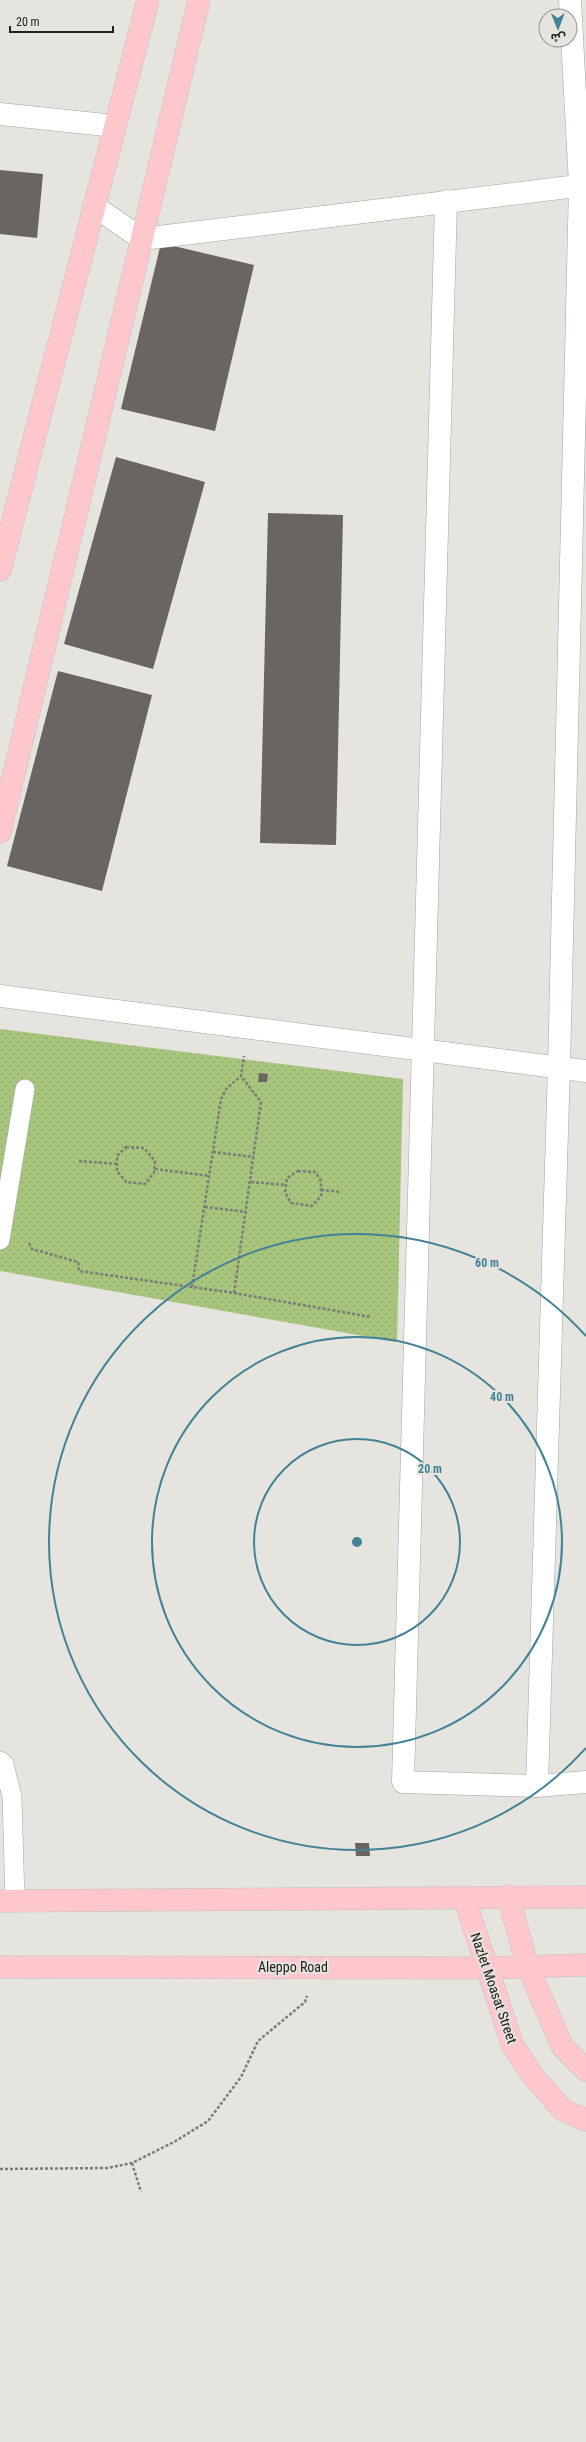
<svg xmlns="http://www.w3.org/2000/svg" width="586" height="2442" font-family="'Roboto Condensed','Noto Sans Arabic',sans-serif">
<defs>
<pattern id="green-dots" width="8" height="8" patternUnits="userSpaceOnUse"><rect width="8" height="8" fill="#a7c57d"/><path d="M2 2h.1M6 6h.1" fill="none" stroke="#8fa96c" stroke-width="1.8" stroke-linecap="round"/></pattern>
</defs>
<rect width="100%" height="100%" fill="#e5e4de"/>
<polygon fill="url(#green-dots)" points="0,1029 403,1079 397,1342 0,1271"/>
<g fill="#6a6462">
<polygon points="0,170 43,174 37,238 0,234"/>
<polygon points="161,243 254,265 215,431 121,409"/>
<polygon points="116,457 205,482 153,669 64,644"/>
<polygon points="268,513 343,515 336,845 260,843"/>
<polygon points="58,671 152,695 102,891 7,866"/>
<polygon points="259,1073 268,1074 267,1082 258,1082"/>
<polygon points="355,1843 369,1843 370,1856 356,1856"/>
</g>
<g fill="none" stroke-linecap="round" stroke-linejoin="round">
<g stroke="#a5a39e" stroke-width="20">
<g id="service">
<polyline points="0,1240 25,1089"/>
<polyline points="0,1761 4,1764 12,1797 15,1900"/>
</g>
</g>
<g stroke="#a5a39e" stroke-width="23">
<g id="minor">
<polyline points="0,114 115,126"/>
<polyline points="446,201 403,1782 537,1786 586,1782"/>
<polyline points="94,206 142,239 586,185"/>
<polyline points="537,1786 559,1067 580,185 570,0"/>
</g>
</g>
<g stroke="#a5a39e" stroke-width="23">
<polyline id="tertiary" points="0,996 586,1071"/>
</g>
<g stroke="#c1c1c0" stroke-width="23">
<g id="primary">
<polyline points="0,570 148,0"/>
<polyline points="0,832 199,0"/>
<polyline points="508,1896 528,1967 562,2046 586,2070"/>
<polyline points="464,1897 512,2044 533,2076 563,2110 586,2120"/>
<polyline points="0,1901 586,1897"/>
<polyline points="0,1967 486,1968 586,1965"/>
</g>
</g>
<g stroke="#7c7c78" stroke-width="2.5" stroke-dasharray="3 2" stroke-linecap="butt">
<polygon points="126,1147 144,1148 155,1161 154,1173 145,1184 126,1182 117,1171 117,1156"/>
<polyline points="213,1152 254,1157"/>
<polyline points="79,1161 117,1164"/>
<polyline points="155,1169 210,1176"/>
<polygon points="298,1171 315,1172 321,1181 321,1196 312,1206 291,1203 285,1192 287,1178"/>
<polyline points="251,1182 286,1185"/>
<polyline points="321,1190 341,1192"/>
<polyline points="205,1207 247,1212"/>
<polyline points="29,1243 32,1249 78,1262 79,1271 234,1293 371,1317"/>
<polyline points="192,1287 221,1099 227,1088 241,1076 244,1056"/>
<polyline points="234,1293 261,1102 241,1076"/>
<polyline points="132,2163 141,2192"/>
<polyline points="0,2169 107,2168 132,2163 174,2142 208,2121 241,2077 258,2041 305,2002 307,1996"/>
</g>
<use href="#service" stroke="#fff" stroke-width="19"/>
<use href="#minor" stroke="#fff" stroke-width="22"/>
<use href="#tertiary" stroke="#fff" stroke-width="22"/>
<use href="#primary" stroke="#fec7cb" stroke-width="22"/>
</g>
<g fill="none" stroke="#448297" stroke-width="2">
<circle cx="357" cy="1542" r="103"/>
<circle cx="357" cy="1542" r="205"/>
<path d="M586 1748A308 308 0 1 1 586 1336"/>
</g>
<g text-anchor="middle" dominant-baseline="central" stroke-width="4" stroke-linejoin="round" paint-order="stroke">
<g font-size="14" fill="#20201e" stroke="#e5e4de">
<text x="293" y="1967">Aleppo Road</text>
<text transform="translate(494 1988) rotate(71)">Nazlet Moasat Street</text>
</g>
</g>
<circle cx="357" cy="1542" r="6" fill="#448297" stroke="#e5e4de" stroke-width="2"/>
<g font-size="12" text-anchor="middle" font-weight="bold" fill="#448297" stroke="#e5e4de" stroke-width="4" stroke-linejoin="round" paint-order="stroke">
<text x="487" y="1267">60 m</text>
<text x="502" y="1401">40 m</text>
<text x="430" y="1473">20 m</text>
</g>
<g transform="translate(558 28) rotate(179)"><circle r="19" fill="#e5e4de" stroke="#969691"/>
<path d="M0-3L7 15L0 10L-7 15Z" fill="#448297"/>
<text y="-6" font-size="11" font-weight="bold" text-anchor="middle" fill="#20201e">ش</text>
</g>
<path d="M10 26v6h103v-6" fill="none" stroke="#20201e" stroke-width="2"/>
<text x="16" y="26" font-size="12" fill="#20201e" stroke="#e5e4de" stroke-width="3" paint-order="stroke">20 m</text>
</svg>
